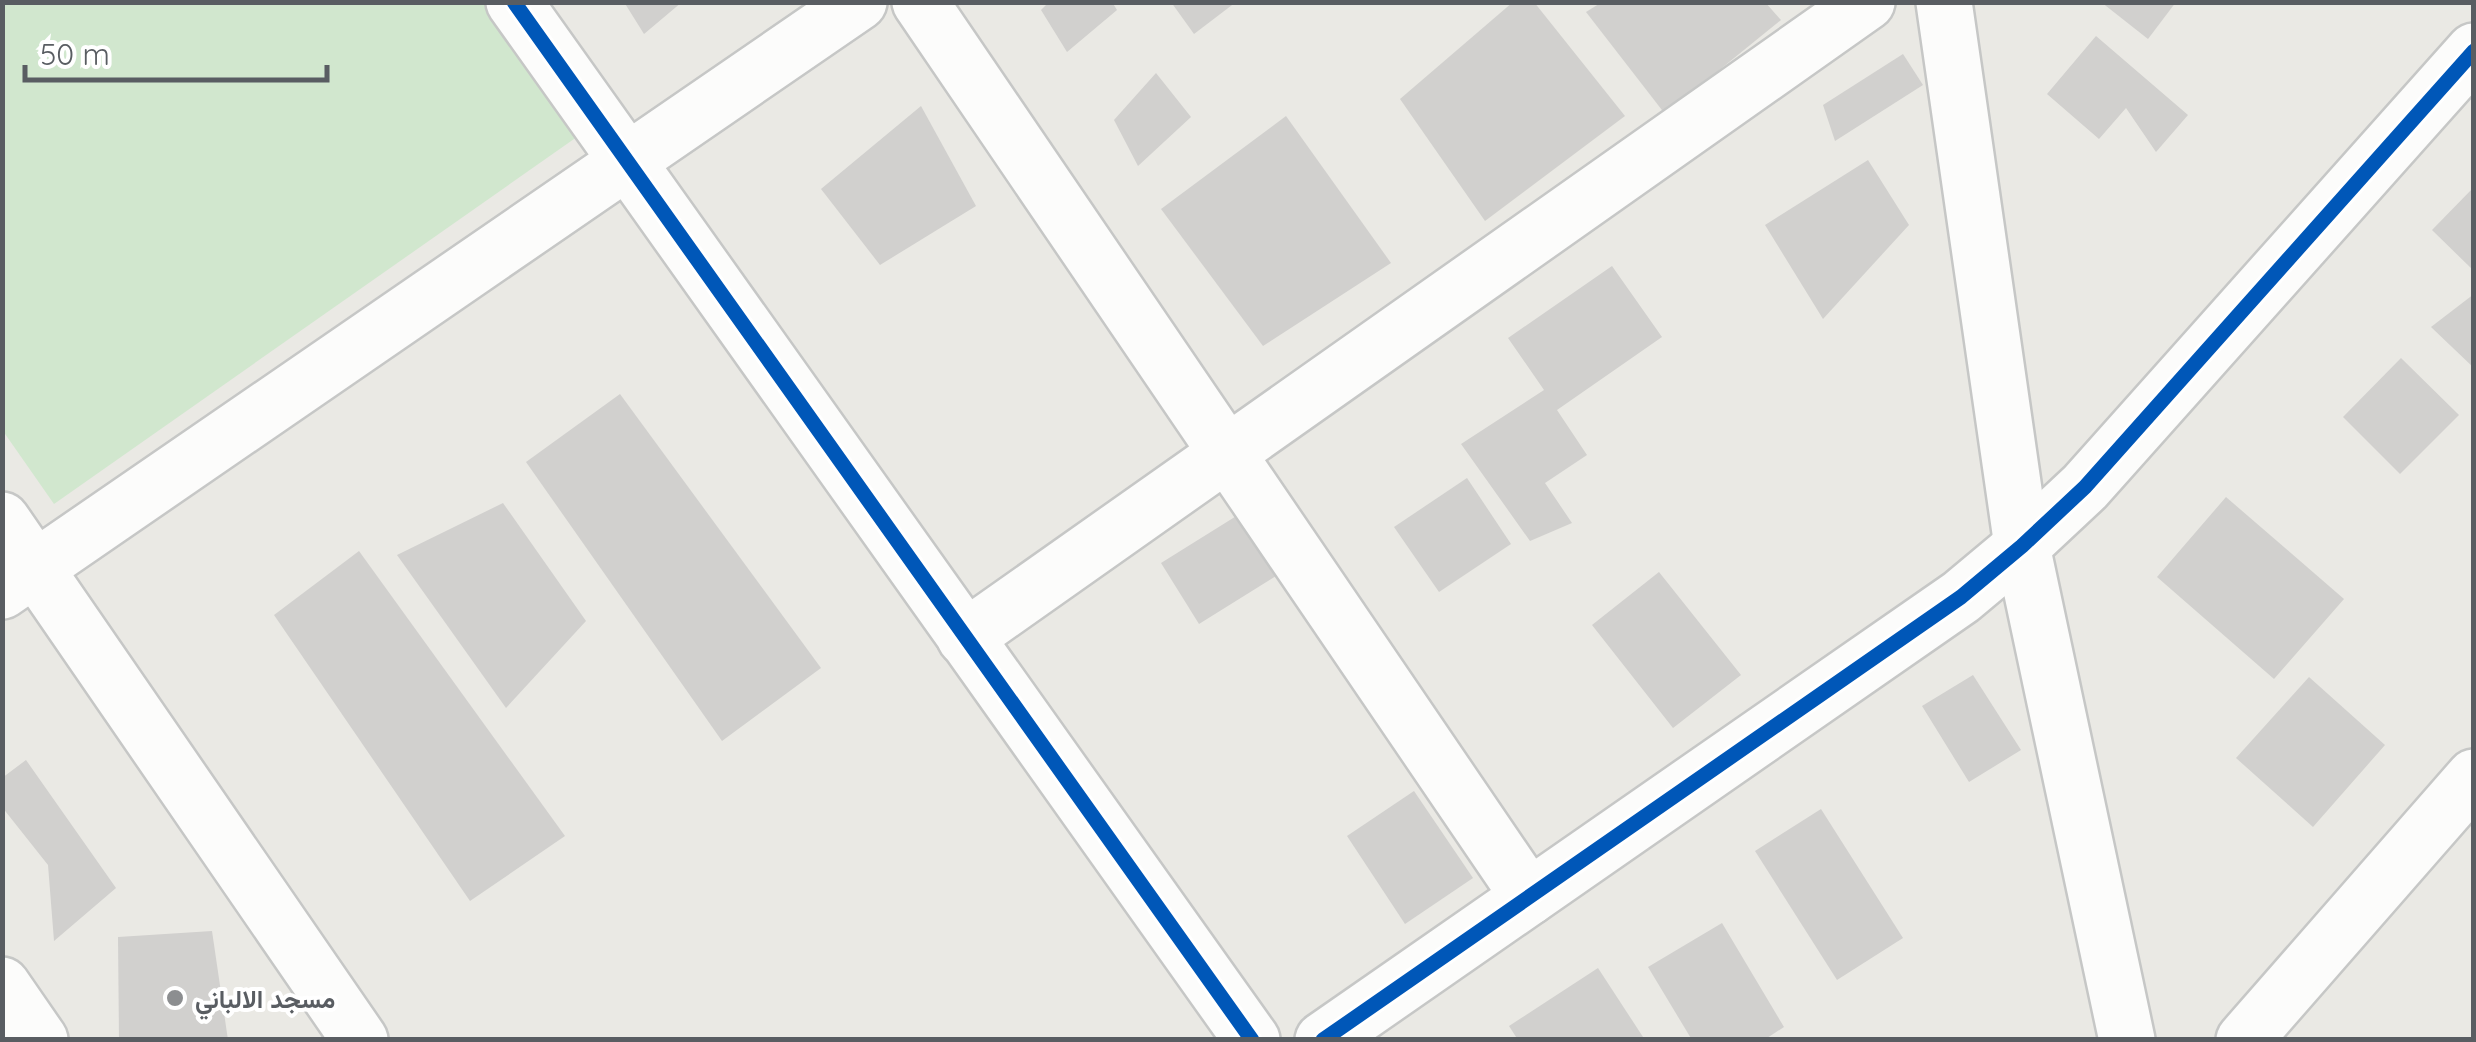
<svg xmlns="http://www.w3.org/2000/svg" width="2476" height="1042" font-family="Quicksand,Vazirmatn,sans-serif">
<rect width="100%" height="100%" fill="#eae9e4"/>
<polygon fill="#d1e7ce" points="2,3 489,3 584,132 54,504 3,431"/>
<g fill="#d1d0ce">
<polygon points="624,2 682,2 644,34"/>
<polygon points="1049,2 1112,2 1117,10 1067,52 1041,10"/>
<polygon points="1171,2 1236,2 1194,34"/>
<polygon points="1513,2 1534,2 1625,116 1485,221 1400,99"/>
<polygon points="1602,2 1765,2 1781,20 1665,114 1586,12"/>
<polygon points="2101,2 2176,2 2148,39"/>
<polygon points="2096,36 2188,115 2156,152 2126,108 2099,139 2047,94"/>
<polygon points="1903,54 1923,85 1835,141 1823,105"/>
<polygon points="1156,73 1191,117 1138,166 1114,120"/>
<polygon points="921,106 976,206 880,265 821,189"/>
<polygon points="1286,116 1391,263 1263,346 1161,209"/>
<polygon points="1868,160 1909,225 1823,319 1765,225"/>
<polygon points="2474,187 2474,271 2432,230"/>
<polygon points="1612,266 1662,337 1557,410 1587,455 1545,483 1572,523 1530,541 1461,444 1544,390 1508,338"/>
<polygon points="2474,294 2474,368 2431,327"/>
<polygon points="2401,358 2459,415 2400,474 2343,417"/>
<polygon points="620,394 821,668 722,741 526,462"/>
<polygon points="1467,478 1511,544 1439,592 1394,527"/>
<polygon points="2226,497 2344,599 2274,679 2157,577"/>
<polygon points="503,503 586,621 506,708 397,555"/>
<polygon points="1254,505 1292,566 1199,624 1161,563"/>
<polygon points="359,551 565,836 470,901 274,615"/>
<polygon points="1659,572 1741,675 1673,728 1592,625"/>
<polygon points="1973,675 2021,750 1969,782 1922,706"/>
<polygon points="2309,677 2385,745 2313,827 2236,758"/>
<polygon points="26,760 116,888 54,941 48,865 2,807 2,778"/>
<polygon points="1414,791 1473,878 1405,924 1347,836"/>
<polygon points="1821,809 1903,938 1837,980 1755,851"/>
<polygon points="1722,923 1784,1027 1764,1040 1692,1040 1648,967"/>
<polygon points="212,931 228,1040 119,1040 118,937"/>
<polygon points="1598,968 1645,1040 1518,1040 1509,1026"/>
</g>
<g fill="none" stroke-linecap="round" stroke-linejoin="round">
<g stroke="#c6c7c6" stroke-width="60">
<g id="minor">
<polyline points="514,2 1252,1040"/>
<polyline points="920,2 1529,897"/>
<polyline points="1944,2 2022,546 2127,1040"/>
<polyline points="2,520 360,1040"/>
<polyline points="2,591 859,2"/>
<polyline points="965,638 1867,2"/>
<polyline points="2,985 40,1040"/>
<polyline points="1323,1040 1961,597 2022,546 2085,487 2474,51"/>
<polyline points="2244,1040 2474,777"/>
</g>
</g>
<use href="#minor" stroke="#fcfcfb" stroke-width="55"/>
<g stroke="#fff" stroke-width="21">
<g id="cycleway">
<polyline points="514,2 1252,1040"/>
<polyline points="1323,1040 1961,597 2022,546 2085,487 2474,51"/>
</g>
</g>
<use href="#cycleway" stroke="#0057b8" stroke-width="15"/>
</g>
<circle fill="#8c8e90" stroke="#fff" stroke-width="4" cx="175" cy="998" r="10"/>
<g text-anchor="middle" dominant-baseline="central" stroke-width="8" stroke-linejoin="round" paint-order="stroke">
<g font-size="25" font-weight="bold" fill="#595d62" stroke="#fff" text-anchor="start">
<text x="195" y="998">مسجد الالباني</text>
</g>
</g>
<rect width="2476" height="1042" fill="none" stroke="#595d62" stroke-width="10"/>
<path d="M25 65v15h302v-15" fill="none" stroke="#595d62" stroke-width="5"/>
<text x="40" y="65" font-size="30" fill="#595d62" stroke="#ffffff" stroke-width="8" paint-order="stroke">50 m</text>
</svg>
